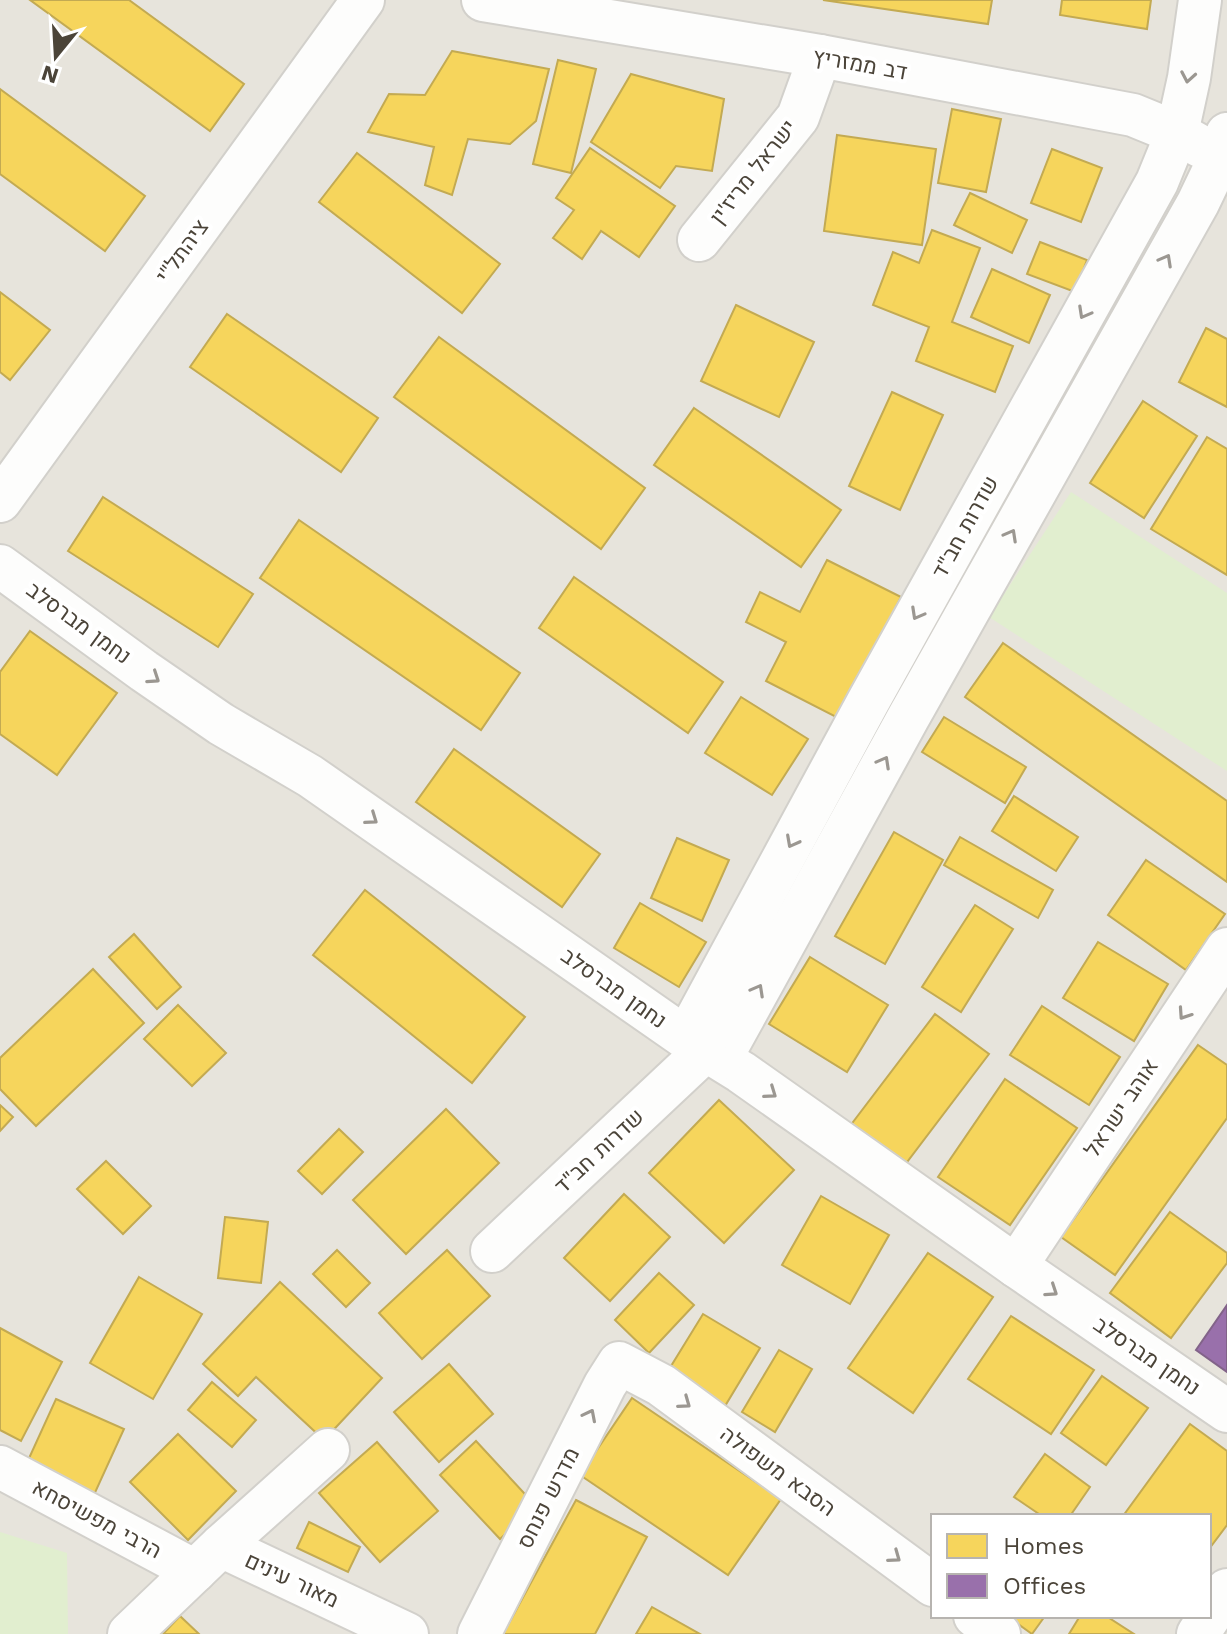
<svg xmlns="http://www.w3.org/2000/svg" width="1227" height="1634" font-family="'Work Sans',Heebo,sans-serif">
<rect width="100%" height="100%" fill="#f4f2ee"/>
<path fill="#e7e4dc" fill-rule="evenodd" d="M0,0H1227V1634H0ZM933,1516H1209V1616H933Z"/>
<g fill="#e1eecf">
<polygon points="1071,492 1227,593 1227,771 989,617"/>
<polygon points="0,1532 67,1553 68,1634 0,1634"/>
</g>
<g fill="#f6d55c" stroke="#c3aa52" stroke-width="2">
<polygon points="30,0 129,0 244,84 210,131"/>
<polygon points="823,0 992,0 988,24"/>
<polygon points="1062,0 1151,0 1147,29 1060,15"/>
<polygon points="452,51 549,69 536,121 510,144 468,139 452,195 425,185 434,147 368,132 389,94 425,95"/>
<polygon points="558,60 596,69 571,173 533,164"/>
<polygon points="631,74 724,99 712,171 676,166 660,188 591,142"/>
<polygon points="0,89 145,196 105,251 0,174"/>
<polygon points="952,109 1001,119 986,192 938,183"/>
<polygon points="837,135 936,149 922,245 824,231"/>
<polygon points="590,148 675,206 639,257 601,231 582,259 553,238 574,210 556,198"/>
<polygon points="1052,149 1102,168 1081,222 1031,203"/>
<polygon points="357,153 500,264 462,313 319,202"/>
<polygon points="970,193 1027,220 1012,253 954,225"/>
<polygon points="932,230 980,248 952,322 1013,346 995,392 916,361 929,327 873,305 893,252 919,263"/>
<polygon points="1040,242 1087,260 1075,292 1027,274"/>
<polygon points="992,269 1050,295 1029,343 971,317"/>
<polygon points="0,292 50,330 10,380 0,372"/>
<polygon points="736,305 814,342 779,417 701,381"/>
<polygon points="227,314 378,418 341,472 190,367"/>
<polygon points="1206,328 1227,339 1227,407 1179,382"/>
<polygon points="439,337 645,488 601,549 394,397"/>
<polygon points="892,392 943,415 900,510 849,486"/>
<polygon points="1143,401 1197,436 1144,518 1090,483"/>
<polygon points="694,408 841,510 801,567 654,465"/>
<polygon points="1207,437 1227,449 1227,575 1151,529"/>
<polygon points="103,497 253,594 218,647 68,551"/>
<polygon points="299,520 520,673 481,730 260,578"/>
<polygon points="827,560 901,597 840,719 766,681 786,642 746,622 760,592 800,612"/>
<polygon points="574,577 723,682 688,733 539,628"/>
<polygon points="30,631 117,693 57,775 0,734 0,672"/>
<polygon points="1003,643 1227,801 1227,882 965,697"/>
<polygon points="741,697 808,739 772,795 705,753"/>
<polygon points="944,717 1026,767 1005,803 922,752"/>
<polygon points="454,749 600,854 562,907 416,802"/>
<polygon points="1014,796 1078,837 1056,871 992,831"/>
<polygon points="894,832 943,860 885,964 835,936"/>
<polygon points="960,837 1053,890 1038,918 944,865"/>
<polygon points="677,838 729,860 702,921 651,898"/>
<polygon points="1146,860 1225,914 1186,970 1108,915"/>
<polygon points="365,890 525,1017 472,1083 313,955"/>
<polygon points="640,903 706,942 679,987 614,948"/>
<polygon points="975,905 1013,929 961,1012 922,987"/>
<polygon points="134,934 181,987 157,1009 109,957"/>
<polygon points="1098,942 1168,984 1134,1041 1063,998"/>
<polygon points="810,957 888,1005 847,1072 769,1024"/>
<polygon points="93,969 144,1023 36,1126 0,1089 0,1058"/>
<polygon points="178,1005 226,1053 192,1086 144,1039"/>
<polygon points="1042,1006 1120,1057 1089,1105 1010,1055"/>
<polygon points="935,1014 989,1054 904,1166 850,1126"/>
<polygon points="1198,1045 1227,1065 1227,1118 1115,1275 1061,1237"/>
<polygon points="1005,1079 1077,1128 1010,1225 938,1177"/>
<polygon points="719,1100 794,1170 724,1243 649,1173"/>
<polygon points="0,1105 13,1117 0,1131"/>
<polygon points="446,1109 499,1163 406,1254 353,1200"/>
<polygon points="339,1129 363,1152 322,1194 298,1171"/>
<polygon points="106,1161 151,1206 123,1234 77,1189"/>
<polygon points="624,1194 670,1237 610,1301 564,1258"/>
<polygon points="821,1196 889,1235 850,1304 782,1265"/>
<polygon points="1170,1212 1227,1253 1227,1263 1171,1338 1110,1293"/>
<polygon points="225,1217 268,1222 261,1283 218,1278"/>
<polygon points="337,1250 370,1283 346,1307 313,1274"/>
<polygon points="447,1250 490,1296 422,1359 379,1313"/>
<polygon points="928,1253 993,1297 913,1413 848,1368"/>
<polygon points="659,1273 694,1305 649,1353 615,1320"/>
<polygon points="139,1277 202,1314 153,1399 90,1363"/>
<polygon points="280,1282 382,1378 324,1440 256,1377 238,1396 203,1364"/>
<polygon points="703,1314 760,1348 725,1406 668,1371"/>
<polygon points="1011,1316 1094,1370 1051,1434 968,1379"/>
<polygon points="0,1328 62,1362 21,1441 0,1430"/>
<polygon points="779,1350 812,1369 775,1432 742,1412"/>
<polygon points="449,1364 493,1414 439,1462 394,1412"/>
<polygon points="1102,1376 1148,1408 1106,1465 1061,1433"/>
<polygon points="212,1382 256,1420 232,1447 188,1410"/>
<polygon points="632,1398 781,1499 728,1575 580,1475"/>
<polygon points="56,1399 124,1429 93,1497 25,1467"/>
<polygon points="1190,1424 1227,1451 1227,1525 1209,1549 1209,1516 1123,1516"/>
<polygon points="178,1434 236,1491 188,1540 130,1482"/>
<polygon points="476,1441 536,1506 500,1539 440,1475"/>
<polygon points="377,1442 438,1511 380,1562 319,1493"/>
<polygon points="1045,1454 1090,1487 1070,1516 1042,1516 1014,1497"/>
<polygon points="576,1500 647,1537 595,1634 503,1634"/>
<polygon points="309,1522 360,1547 348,1572 297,1548"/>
<polygon points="652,1607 700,1634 636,1634"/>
<polygon points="180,1616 199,1634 163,1634"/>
<polygon points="1007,1616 1045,1616 1032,1634"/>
<polygon points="1080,1616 1106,1616 1134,1634 1069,1634"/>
</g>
<polygon fill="#9970ab" stroke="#826389" stroke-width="2" points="1227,1305 1227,1372 1196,1350"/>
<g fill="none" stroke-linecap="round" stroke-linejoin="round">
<g stroke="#d2d0cb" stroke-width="46">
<g id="minor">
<polyline points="483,0 820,56 1133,115 1177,133 1200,146"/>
<polyline points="699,240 798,117 820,56"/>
<polyline points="0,501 363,0"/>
<polyline points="0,566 144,671 221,724 310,776 686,1038 741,1072 1016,1266 1227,1411"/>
<polyline points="686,1038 869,700 1157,182 1177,133 1189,78 1200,0"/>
<polyline points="721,1058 908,718 1198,203 1220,157 1227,134"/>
<polyline points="492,1251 705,1051"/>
<polyline points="1016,1266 1227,949"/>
<polyline points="0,1467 195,1571"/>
<polyline points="221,1546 407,1634"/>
<polyline points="975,1616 999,1634"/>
<polyline points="129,1634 221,1546 328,1450"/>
<polyline points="479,1634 605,1385 619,1363 661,1385 933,1585"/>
<polyline points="1198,1634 1227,1590"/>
</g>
</g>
<use href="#minor" stroke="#fdfdfc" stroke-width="42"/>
</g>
<defs><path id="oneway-chevron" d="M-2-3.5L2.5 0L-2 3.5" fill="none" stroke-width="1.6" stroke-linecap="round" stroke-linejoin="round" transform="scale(2)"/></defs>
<g stroke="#9b9791">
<use href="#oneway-chevron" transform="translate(1188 77) rotate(100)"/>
<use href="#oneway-chevron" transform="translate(1166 260) rotate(-61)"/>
<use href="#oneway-chevron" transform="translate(1084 313) rotate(119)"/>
<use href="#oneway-chevron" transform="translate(1011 535) rotate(-61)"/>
<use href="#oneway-chevron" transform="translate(917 614) rotate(119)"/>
<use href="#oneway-chevron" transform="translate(154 678) rotate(34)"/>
<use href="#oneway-chevron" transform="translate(884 762) rotate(-61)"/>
<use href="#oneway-chevron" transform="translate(372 819) rotate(35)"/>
<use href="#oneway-chevron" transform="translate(792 842) rotate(118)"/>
<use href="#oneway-chevron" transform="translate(758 990) rotate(-61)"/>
<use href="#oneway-chevron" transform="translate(1184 1014) rotate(124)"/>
<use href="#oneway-chevron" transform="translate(771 1093) rotate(35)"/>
<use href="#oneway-chevron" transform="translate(1052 1291) rotate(34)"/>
<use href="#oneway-chevron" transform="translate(685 1403) rotate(36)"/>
<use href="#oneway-chevron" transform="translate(590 1415) rotate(-63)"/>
<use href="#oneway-chevron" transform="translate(895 1557) rotate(36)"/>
</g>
<g text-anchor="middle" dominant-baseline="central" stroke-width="8" stroke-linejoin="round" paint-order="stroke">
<g font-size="22" fill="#4b4439" stroke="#fff">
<text transform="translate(860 64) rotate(10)">דב ממזריץ</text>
<text transform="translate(753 172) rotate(-52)">ישראל מריז'ין</text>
<text transform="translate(182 251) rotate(-54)">ציהתל"י</text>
<text transform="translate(965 527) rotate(-61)">שדרות חב"ד</text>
<text transform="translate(79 623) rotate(36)">נחמן מברסלב</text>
<text transform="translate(614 988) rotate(35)">נחמן מברסלב</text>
<text transform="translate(1121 1108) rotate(-56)">אוהב ישראל</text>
<text transform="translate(599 1151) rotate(-43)">שדרות חב"ד</text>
<text transform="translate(1147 1356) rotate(34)">נחמן מברסלב</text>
<text transform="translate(778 1471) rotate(36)">הסבא משפולה</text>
<text transform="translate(548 1498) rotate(-63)">מדרש פנחס</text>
<text transform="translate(97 1519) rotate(28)">הרבי מפשיסחא</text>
<text transform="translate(292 1580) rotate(25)">מאור עינים</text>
</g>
</g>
<rect x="931" y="1514" width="280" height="104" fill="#ffffff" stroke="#b7b4b0" stroke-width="2"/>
<rect x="947" y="1534" width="40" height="24" fill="#f6d55c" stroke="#b7b4b0" stroke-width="2"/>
<text x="1003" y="1554" font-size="24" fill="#4b4439">Homes</text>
<rect x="947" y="1574" width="40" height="24" fill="#9970ab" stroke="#b7b4b0" stroke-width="2"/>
<text x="1003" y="1594" font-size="24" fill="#4b4439">Offices</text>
<g transform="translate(56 56) rotate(198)" stroke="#ffffff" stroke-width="6" paint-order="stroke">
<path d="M0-6L14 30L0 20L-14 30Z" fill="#4b4439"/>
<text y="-12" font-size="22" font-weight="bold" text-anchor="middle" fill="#4b4439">N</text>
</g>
</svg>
